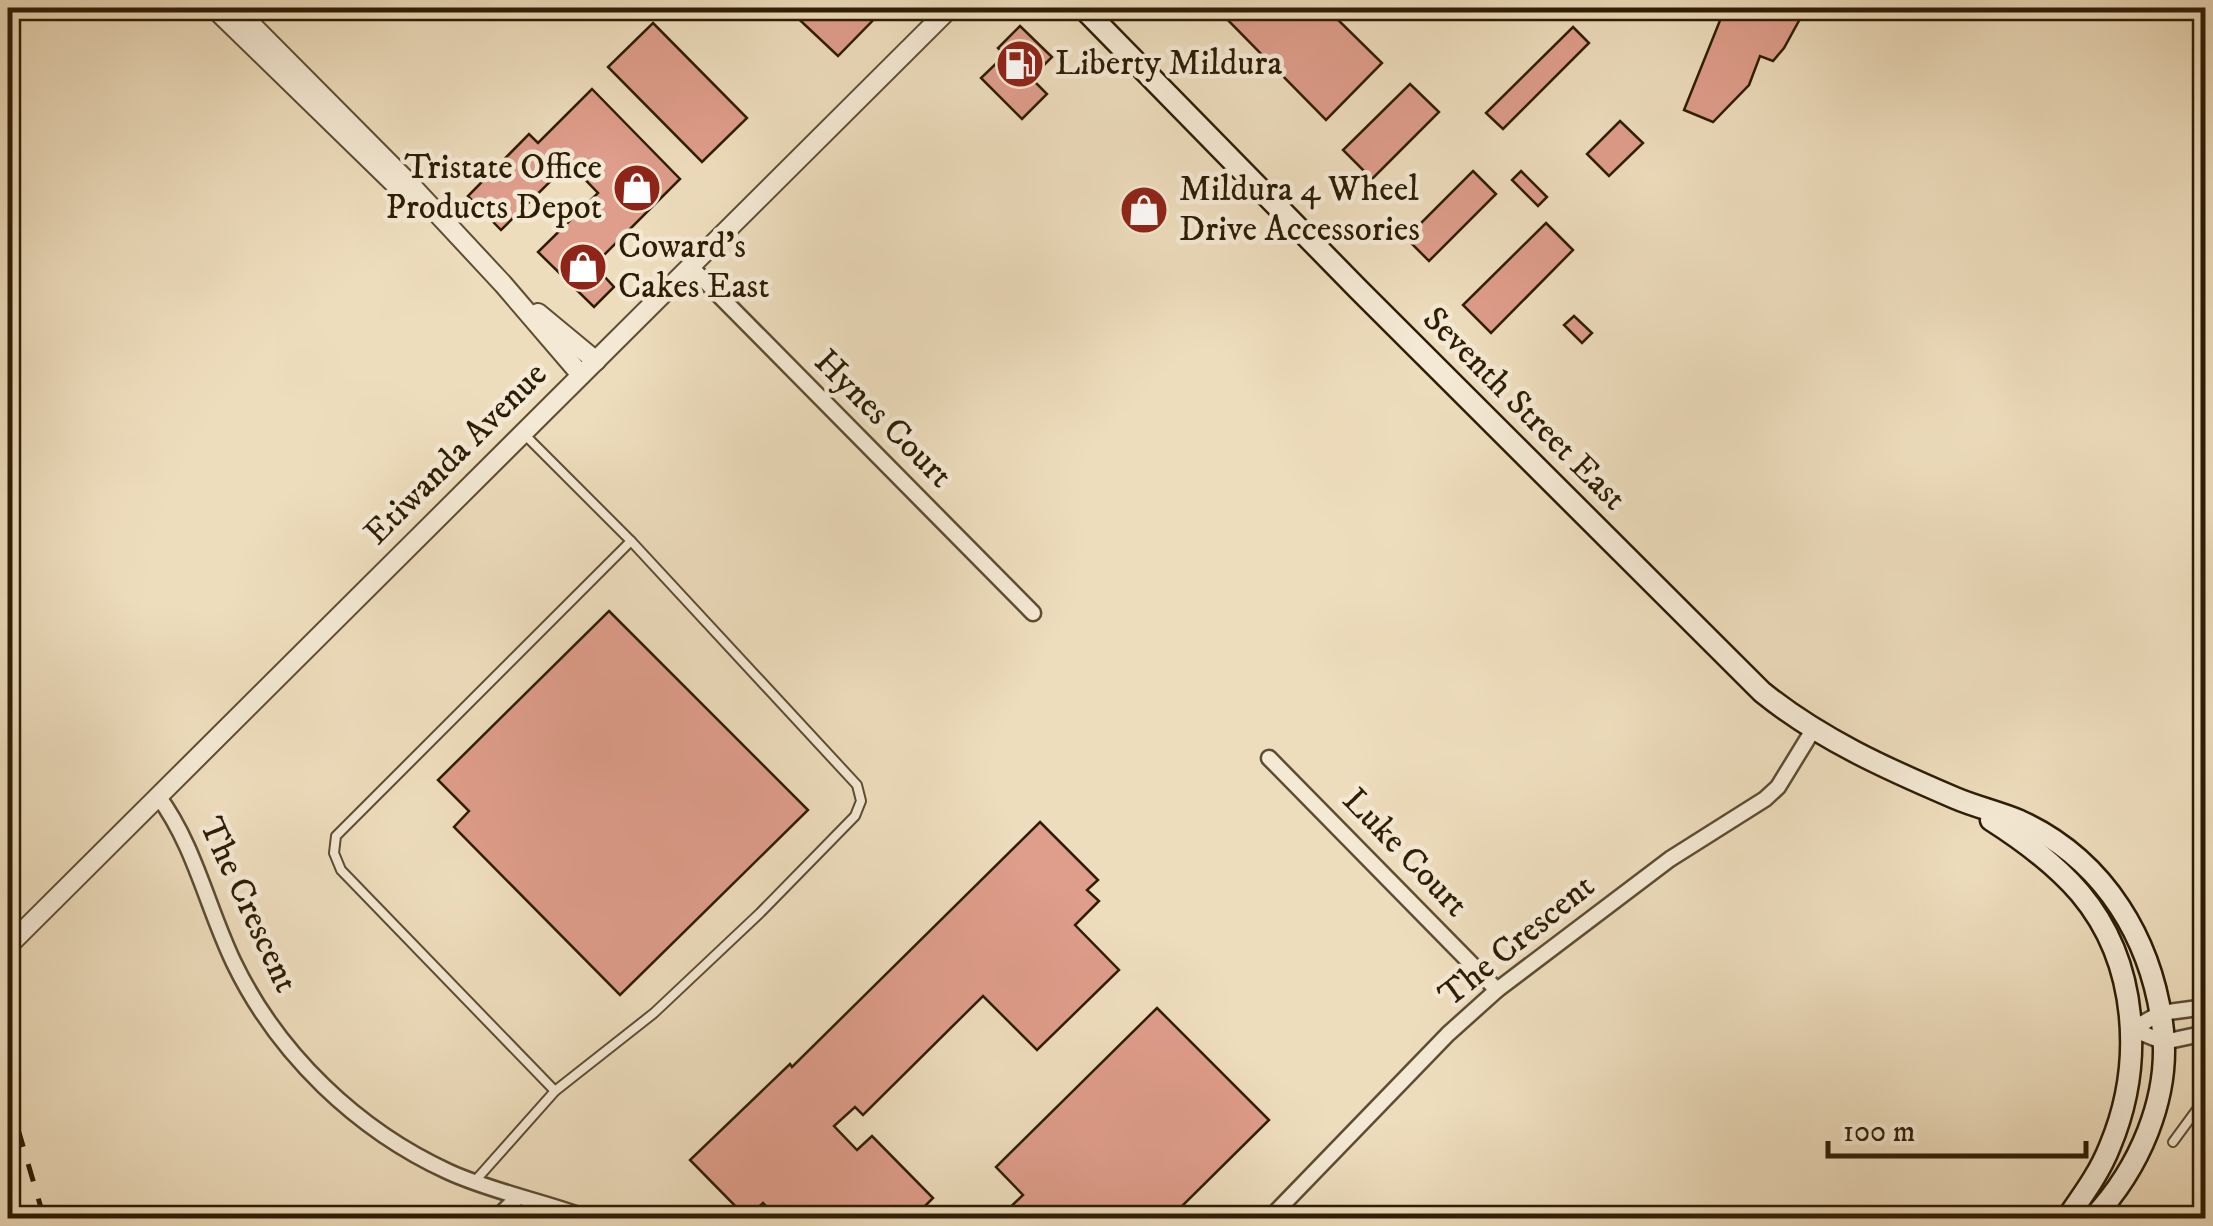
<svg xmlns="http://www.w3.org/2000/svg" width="2213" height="1226" font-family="'IM FELL DW Pica',serif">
<rect width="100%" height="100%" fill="#eeddbd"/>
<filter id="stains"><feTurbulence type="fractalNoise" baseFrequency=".002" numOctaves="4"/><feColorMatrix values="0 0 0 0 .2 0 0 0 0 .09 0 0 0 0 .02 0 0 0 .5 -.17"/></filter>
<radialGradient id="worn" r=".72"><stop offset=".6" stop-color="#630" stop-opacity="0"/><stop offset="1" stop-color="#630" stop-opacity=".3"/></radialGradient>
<g fill="#df9d8b" stroke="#2d1d05" stroke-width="2.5">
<polygon points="787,8 885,8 838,56"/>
<polygon points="1216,8 1326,8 1382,63 1326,120"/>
<polygon points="1725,8 1806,8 1784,48 1773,61 1760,56 1749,85 1713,122 1684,110"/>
<polygon points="653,23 747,118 702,162 608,67"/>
<polygon points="1020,26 1052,57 1031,78 1047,94 1022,119 981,78 1005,55 998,48"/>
<polygon points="1573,27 1589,43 1503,129 1486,113"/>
<polygon points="1410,84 1439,112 1372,179 1343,150"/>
<polygon points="592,89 680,179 594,265 614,287 594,307 538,252 598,193 569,163 501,230 468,196 529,134 538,143"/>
<polygon points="1620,121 1643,143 1609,176 1587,154"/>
<polygon points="1473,171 1496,194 1429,261 1406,238"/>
<polygon points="1521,171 1547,197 1538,206 1512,180"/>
<polygon points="1546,223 1573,250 1491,333 1463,305"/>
<polygon points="1574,316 1592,333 1582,343 1564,325"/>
<polygon points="609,611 808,810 620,995 454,827 469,811 438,780"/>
<polygon points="1040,822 1098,880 1087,890 1099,901 1075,925 1119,970 1037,1050 983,996 863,1115 855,1107 834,1126 857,1150 872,1136 933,1198 926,1205 940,1218 778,1218 763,1203 747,1218 690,1160 790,1064 792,1067"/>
<polygon points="1157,1008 1269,1120 1170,1218 999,1218 1023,1195 996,1167"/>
</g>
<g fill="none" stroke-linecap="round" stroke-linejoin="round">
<g stroke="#5d4d33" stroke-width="12">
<g id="service">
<polyline points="555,1091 341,870 334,853 336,836 631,541"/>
<polyline points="2173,1142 2206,1097"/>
<polyline points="475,1181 555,1091 654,1013 760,913 855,816 861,801 857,785 631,541 523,433"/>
</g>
</g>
<g stroke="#5d4d33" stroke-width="19">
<g id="minor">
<polyline points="691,267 1033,613"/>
<polyline points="1269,758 1497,990"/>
<path d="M158,796C195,846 207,907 234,963C278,1054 357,1130 449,1172C493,1192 542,1201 587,1218"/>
<polyline points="2132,1029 2161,1013 2206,1007"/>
<polyline points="2132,1029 2164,1042 2206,1033"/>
<polyline points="497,1218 518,1197"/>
<polyline points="1270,1218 1448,1034 1497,990 1670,859 1765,799 1778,787 1813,730"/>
</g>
</g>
<g stroke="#5d4d33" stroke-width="22">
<g id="tertiary">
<polyline points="214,8 404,193"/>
<polyline points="235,8 408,182 503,284 581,375"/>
<polyline points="538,313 596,361"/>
<polyline points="8,946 950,8"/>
</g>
</g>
<g stroke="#2d1d05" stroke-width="25">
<g id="secondary">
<path d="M1083,8L1358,289L1762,692C1820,739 1887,769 1955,798C1976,807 1999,812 2020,821C2105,860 2153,941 2163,1031C2170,1099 2139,1169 2093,1218"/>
<path d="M1991,820C2024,841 2054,863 2080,893C2139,963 2144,1065 2110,1146C2100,1172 2083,1195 2067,1218"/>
</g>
</g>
<use href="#service" stroke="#f4e9d4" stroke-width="8"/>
<use href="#minor" stroke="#f4e9d4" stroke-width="14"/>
<use href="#tertiary" stroke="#f4e9d4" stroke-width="18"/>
<use href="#secondary" stroke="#f4e9d4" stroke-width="20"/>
<polyline stroke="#2d1d05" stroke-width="5" stroke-dasharray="18 18" stroke-linecap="butt" points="8,1095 44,1218"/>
</g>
<defs>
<g id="fuel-disc" transform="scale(2.5)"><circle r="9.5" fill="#8f2418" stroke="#f4e9d4"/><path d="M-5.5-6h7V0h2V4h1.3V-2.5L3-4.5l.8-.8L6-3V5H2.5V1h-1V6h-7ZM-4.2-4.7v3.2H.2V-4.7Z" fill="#fff"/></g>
<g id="shop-disc" transform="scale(2.5)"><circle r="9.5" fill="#8f2418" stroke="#f4e9d4"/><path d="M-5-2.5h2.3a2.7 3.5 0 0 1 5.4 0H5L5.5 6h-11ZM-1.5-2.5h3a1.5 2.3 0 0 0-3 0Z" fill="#fff"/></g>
</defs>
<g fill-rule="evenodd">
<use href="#fuel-disc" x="1020" y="64"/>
<use href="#shop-disc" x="637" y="188"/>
<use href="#shop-disc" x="1144" y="210"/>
<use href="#shop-disc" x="583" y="267"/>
</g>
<g text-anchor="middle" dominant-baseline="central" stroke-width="9" stroke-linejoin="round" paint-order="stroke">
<g font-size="35" fill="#2d1d05" stroke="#f4e9d4" text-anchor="start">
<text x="1055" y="64">Liberty Mildura</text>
<text x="602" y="168" text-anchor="end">Tristate Office<tspan x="602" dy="40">Products Depot</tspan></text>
<text x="1179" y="190">Mildura 4 Wheel<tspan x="1179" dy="40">Drive Accessories</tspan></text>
<text x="618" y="247">Coward's<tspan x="618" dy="40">Cakes East</tspan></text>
</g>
<g font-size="35" fill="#2d1d05" stroke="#f4e9d4">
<text transform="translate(1524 409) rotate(45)">Seventh Street East</text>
<text transform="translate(883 419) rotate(45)">Hynes Court</text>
<text transform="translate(456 454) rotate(-45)">Etiwanda Avenue</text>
<text transform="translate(1405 853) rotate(46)">Luke Court</text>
<text transform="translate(248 905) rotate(65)">The Crescent</text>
<text transform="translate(1517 941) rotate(-39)">The Crescent</text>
</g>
</g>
<rect width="2213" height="1226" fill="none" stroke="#eeddbd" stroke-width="40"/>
<rect x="10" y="10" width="2193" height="1206" fill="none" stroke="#2d1d05" stroke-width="5"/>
<rect x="20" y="20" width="2173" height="1186" fill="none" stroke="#2d1d05" stroke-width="2.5"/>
<path d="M1828 1141v15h258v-15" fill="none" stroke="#2d1d05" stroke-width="5"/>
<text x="1843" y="1141" font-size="30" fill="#2d1d05" stroke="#f4e9d4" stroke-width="8" paint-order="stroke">100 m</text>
<rect width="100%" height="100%" filter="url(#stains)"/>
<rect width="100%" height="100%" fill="url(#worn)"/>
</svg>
